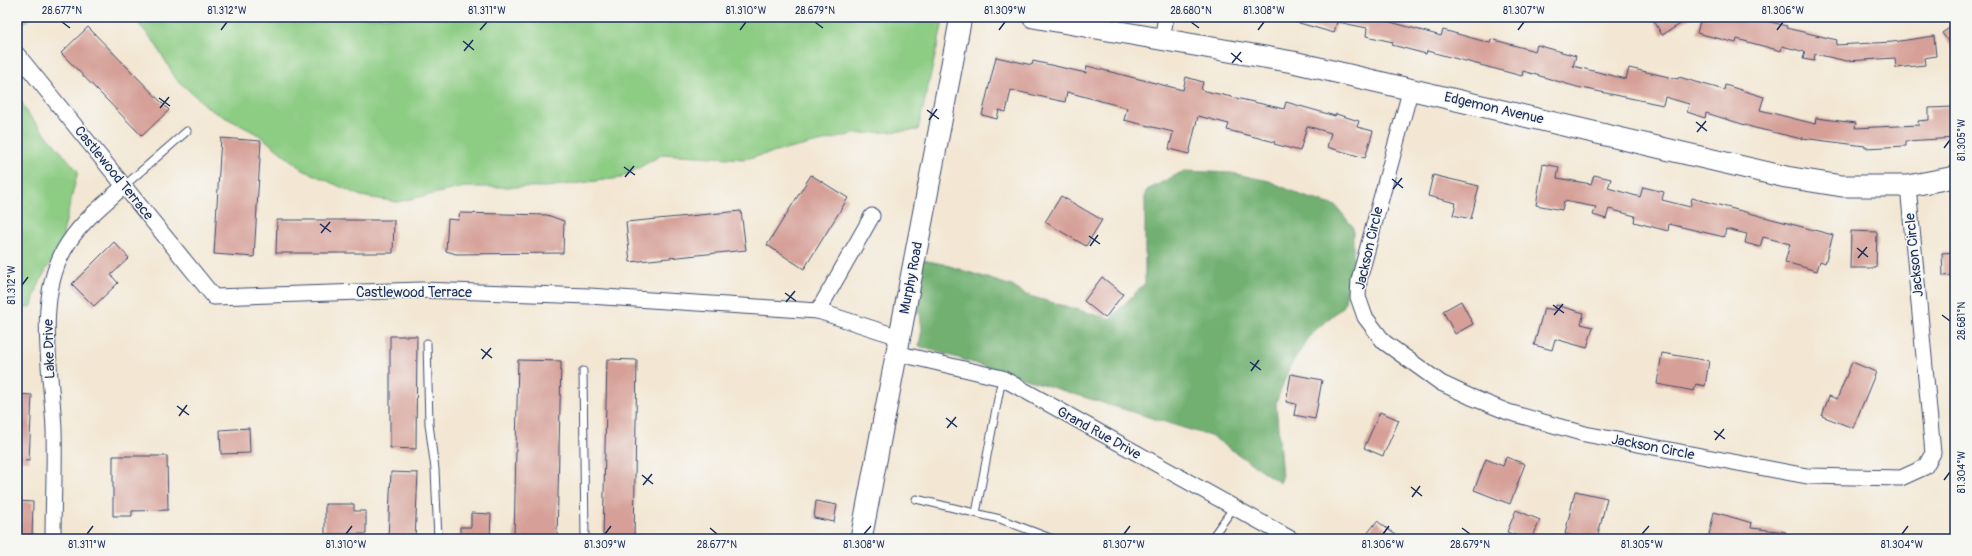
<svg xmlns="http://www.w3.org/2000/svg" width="1972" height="556" font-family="Pangolin,sans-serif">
<rect width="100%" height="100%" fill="#f6f6f2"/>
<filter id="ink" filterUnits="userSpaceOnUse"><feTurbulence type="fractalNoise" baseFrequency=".025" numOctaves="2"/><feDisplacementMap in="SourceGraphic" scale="8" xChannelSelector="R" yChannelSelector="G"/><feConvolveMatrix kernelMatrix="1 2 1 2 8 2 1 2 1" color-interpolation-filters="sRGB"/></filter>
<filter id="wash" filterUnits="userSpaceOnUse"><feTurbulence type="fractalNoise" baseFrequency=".012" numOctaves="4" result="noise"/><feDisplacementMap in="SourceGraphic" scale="16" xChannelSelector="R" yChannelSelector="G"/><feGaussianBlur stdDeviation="0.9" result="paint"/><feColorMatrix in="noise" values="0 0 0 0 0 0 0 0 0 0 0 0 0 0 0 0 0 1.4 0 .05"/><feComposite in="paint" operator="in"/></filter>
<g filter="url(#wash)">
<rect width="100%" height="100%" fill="#f3e7d3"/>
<g fill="#8ccc83" stroke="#547e70">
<polygon points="17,17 32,17 19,26 17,30"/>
<polygon points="133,17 944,17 918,130 854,134 745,159 663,154 621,178 547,187 465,187 397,202 361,196 303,170 259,135 211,110 176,79 155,43"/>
<path d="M17,93L27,113L78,171L63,233L64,236C53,260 37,280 32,306L17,310Z"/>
</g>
<polygon fill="#71b071" stroke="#467068" points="1184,171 1231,173 1269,181 1303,196 1336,206 1353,227 1353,261 1344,306 1312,333 1289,368 1276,403 1282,478 1280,483 1213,437 919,346 922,330 920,313 912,312 922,260 943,264 1012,286 1026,295 1110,319 1145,283 1145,194 1147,190"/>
<g id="blocks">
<g fill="#d6a098">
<polygon points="1290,17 1388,17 1387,21 1441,36 1443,30 1490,43 1491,39 1535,51 1537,45 1576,56 1573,66 1626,79 1629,68 1678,79 1679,77 1724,90 1725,85 1764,97 1760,110 1815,124 1816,118 1856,123 1855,128 1919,125 1918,121 1929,120 1929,108 1953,107 1955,138 1906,141 1906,146 1865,148 1865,146 1802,138 1802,139 1755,128 1706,113 1705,118 1687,112 1689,104 1665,97 1663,105 1577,87 1523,71 1522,76 1427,51 1426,54 1392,45 1393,42 1366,36 1367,28 1338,22 1338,18 1334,33 1289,20"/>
<polygon points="1652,17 1692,17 1662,35"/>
<polygon points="1701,17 1732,17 1753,22 1754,18 1787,26 1786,28 1837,40 1836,45 1893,42 1934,36 1936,56 1924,58 1925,65 1896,68 1895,58 1847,61 1815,54 1814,61 1803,59 1805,52 1782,46 1781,51 1737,39 1736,43 1697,33"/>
<polygon points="1955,24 1955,51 1942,33"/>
<polygon points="88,27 169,110 142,136 61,53"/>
<polygon points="996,57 1032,65 1033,61 1086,73 1087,66 1183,90 1186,77 1203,82 1201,90 1284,109 1286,102 1335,116 1336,114 1359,121 1357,127 1373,131 1365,158 1327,147 1331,133 1307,126 1300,151 1274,144 1275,142 1227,130 1229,124 1198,116 1189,154 1169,149 1173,132 1124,120 1127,108 1067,92 1065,102 1011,90 1006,112 999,110 997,119 982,115"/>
<polygon points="221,138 261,141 254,257 214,254"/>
<polygon points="1543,164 1559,167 1557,178 1591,184 1594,175 1611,179 1608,188 1640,197 1643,187 1664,192 1662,200 1690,207 1692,198 1833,235 1825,263 1820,261 1817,271 1785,262 1790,244 1763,237 1760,247 1745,243 1747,234 1726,229 1724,237 1669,224 1668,231 1634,222 1635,216 1609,209 1606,219 1593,215 1596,207 1564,201 1562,210 1536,205"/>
<polygon points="811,175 848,198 804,269 767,245"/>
<polygon points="1433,175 1479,186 1471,219 1453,215 1456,203 1428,196"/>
<polygon points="1061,196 1102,220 1086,246 1045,222"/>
<polygon points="741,211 746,250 630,262 626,222"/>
<polygon points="460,213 547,215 564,221 563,253 456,254 446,251 448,219 458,220"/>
<polygon points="277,220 394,220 393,253 276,253"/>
<polygon points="1851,231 1877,232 1876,268 1850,268"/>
<polygon points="114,242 129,258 111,275 118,283 94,306 72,284"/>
<polygon points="1955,252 1955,275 1943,276 1942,253"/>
<polygon points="1102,277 1123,294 1105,318 1084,301"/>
<polygon points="1461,301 1473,324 1455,334 1443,311"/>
<polygon points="1556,305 1584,313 1581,324 1593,327 1587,348 1555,339 1552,350 1534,345 1544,308 1555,310"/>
<polygon points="390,336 417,336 416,449 390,448"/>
<polygon points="1662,353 1709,361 1705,386 1696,384 1694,391 1657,384"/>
<polygon points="607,359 637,360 634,539 603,539"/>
<polygon points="518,360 561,361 557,539 514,539"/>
<polygon points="1852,362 1876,372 1853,428 1822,416 1829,396 1837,399"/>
<polygon points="1291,374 1322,380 1315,419 1294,415 1296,404 1286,402"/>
<polygon points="17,394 32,395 29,461 17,460"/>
<polygon points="1380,412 1399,420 1383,456 1364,448"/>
<polygon points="249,428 250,453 221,454 220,430"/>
<polygon points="113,456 167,456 168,510 132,511 132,516 113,516"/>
<polygon points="1506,457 1525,464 1510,504 1474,490 1486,459 1503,466"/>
<polygon points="391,472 418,473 415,539 388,539"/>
<polygon points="1575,491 1607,498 1597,539 1588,539 1565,534"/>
<polygon points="17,501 33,502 32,539 17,539"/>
<polygon points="816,501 837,505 834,522 814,518"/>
<polygon points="325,504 354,504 354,511 366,511 366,534 325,534"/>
<polygon points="1516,510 1540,520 1532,539 1525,539 1507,532"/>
<polygon points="1714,512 1752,523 1751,528 1786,532 1785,539 1708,539"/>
<polygon points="471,513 491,514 490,539 460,539 460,527 471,527"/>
<polygon points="1377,521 1401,539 1363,539"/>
</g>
</g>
</g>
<g filter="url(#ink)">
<use href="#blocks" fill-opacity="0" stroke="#3b4b70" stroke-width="1"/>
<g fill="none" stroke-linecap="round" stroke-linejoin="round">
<g stroke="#3b4b70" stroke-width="9">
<g id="lane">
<polyline points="124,186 187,131"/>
<polyline points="427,343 429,424 435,469 438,539"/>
<polyline points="583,371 585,539"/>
<polyline points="916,499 1000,519 1053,539"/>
<polyline points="976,513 1002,378"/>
<polyline points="1211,539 1234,507"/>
</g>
</g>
<g stroke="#3b4b70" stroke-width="17">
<g id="street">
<polyline points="1162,39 1166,17"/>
<polyline points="17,54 214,297 421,290 589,296 818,311 872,216"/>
<polyline points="1411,88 1359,280 1358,297 1365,317 1384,342 1441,383 1471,397 1508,412 1585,434 1807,476 1901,478 1925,467 1933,453 1908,186"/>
<polyline points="818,311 899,337"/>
<polyline points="896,353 1002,378 1291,539"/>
<path d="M53,539C53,503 55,466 54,430C52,373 35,302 64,250C79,223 102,206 124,186"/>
</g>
</g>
<g stroke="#3b4b70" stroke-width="23">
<g id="secondary">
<polyline points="1033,17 1293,62 1786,177 1842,186 1908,186 1955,177"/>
<polyline points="861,539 961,17"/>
</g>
</g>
<use href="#lane" stroke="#fff" stroke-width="7"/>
<use href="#street" stroke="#fff" stroke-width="15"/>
<use href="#secondary" stroke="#fff" stroke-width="21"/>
</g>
</g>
<path fill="none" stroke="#1b2f5e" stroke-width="1.5" d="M62,22L70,28M815,22L823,28M1191,22L1199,28M221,30L227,22M480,30L487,22M740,30L746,22M999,30L1005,22M1258,30L1264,22M1518,30L1524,22M1777,30L1783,22M463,41L474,50M464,51L473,40M1231,53L1242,62M1232,63L1241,52M159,98L170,106M160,108L169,97M927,110L939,119M929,120L937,109M1696,122L1707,131M1697,132L1706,121M1944,148L1950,140M624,167L635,175M625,177L634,166M1392,179L1403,188M1393,189L1402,178M320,224L331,232M321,233L330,222M1089,236L1100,244M1090,246L1098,235M1857,248L1868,257M1858,258L1867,247M22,285L28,277M785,293L796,301M786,302L795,291M1553,305L1564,313M1554,315L1563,304M1942,315L1950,321M481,349L492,358M482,359L491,348M1250,362L1261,370M1251,371L1259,360M177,406L189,415M179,416L187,405M946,418L957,427M947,428L956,417M1714,431L1725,439M1715,440L1724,429M642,475L653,484M1944,480L1950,472M643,485L652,474M1411,487L1422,496M1412,497L1420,486M710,528L717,534M1462,528L1470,534M87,534L93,526M346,534L352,526M605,534L611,526M864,534L871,526M1124,534L1130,526M1383,534L1389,526M1642,534L1649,526M1902,534L1908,526"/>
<g text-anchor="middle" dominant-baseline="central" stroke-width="3" stroke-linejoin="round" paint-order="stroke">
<g font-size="14" fill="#1b2f5e" stroke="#f6f6f2">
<text transform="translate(1494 108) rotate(13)">Edgemon Avenue</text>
<text transform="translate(114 173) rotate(51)">Castlewood Terrace</text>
<text transform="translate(1369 248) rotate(-77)">Jackson Circle</text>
<text transform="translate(1914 255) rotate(-96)">Jackson Circle</text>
<text transform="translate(911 278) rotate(-79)">Murphy Road</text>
<text x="414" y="292">Castlewood Terrace</text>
<text transform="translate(49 349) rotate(-92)">Lake Drive</text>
<text transform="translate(1099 433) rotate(29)">Grand Rue Drive</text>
<text transform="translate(1653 447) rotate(11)">Jackson Circle</text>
</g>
</g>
<rect width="1972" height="556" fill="none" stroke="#f6f6f2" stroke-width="44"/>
<rect x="22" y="22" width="1928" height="512" fill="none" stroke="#1b2f5e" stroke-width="1.5"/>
<g font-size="10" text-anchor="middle" fill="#1b2f5e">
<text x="62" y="14">28.677°N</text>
<text x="227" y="14">81.312°W</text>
<text x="487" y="14">81.311°W</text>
<text x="746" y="14">81.310°W</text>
<text x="815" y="14">28.679°N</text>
<text x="1005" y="14">81.309°W</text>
<text x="1191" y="14">28.680°N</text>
<text x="1264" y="14">81.308°W</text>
<text x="1524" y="14">81.307°W</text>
<text x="1783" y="14">81.306°W</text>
<text transform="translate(1961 140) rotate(-90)" y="4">81.305°W</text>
<text transform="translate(11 285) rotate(-90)" y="4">81.312°W</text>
<text transform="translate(1961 321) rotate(-90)" y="4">28.681°N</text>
<text transform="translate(1961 472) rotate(-90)" y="4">81.304°W</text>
<text x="87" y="548">81.311°W</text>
<text x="346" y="548">81.310°W</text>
<text x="605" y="548">81.309°W</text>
<text x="717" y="548">28.677°N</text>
<text x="864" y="548">81.308°W</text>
<text x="1124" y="548">81.307°W</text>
<text x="1383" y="548">81.306°W</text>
<text x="1470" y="548">28.679°N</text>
<text x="1642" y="548">81.305°W</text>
<text x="1902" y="548">81.304°W</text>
</g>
</svg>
